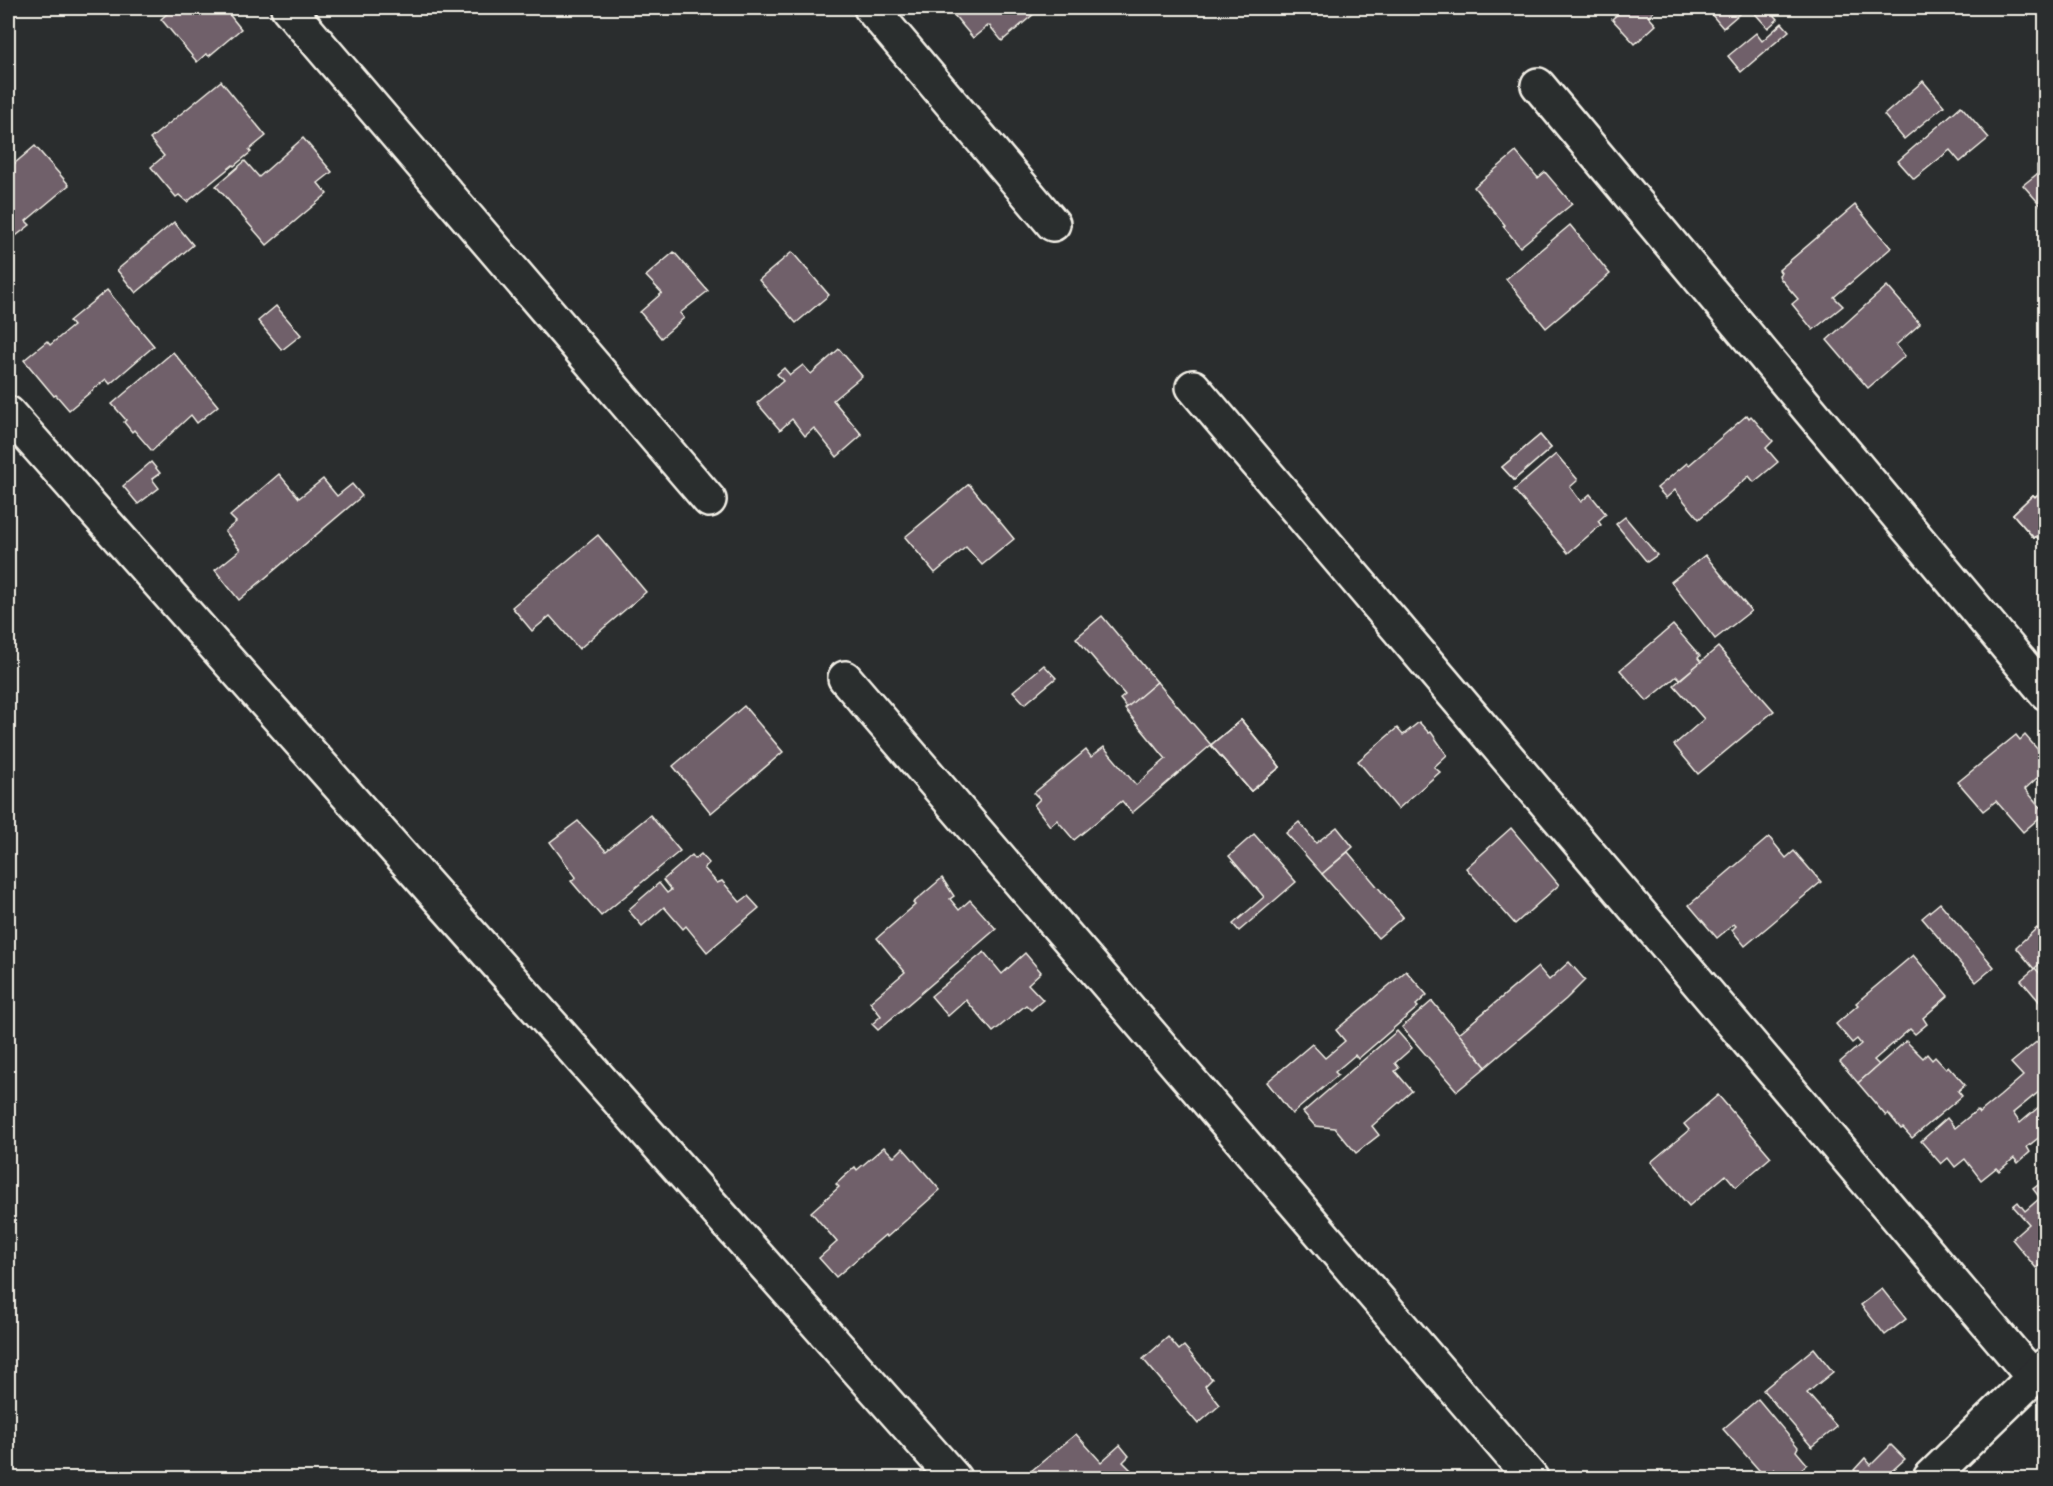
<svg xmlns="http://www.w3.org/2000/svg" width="2053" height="1486" font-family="Dekko,sans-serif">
<rect width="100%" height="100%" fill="#2a2d2e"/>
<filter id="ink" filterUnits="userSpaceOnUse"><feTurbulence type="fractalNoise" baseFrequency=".0167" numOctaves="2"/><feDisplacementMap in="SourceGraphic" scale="12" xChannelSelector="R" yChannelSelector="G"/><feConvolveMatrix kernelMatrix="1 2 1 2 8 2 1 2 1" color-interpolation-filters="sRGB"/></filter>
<g filter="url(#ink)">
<g fill="#70606a" stroke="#f4f1e8" stroke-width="1.5">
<polygon points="168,8 224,8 241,29 209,56 206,54 197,62 161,19 170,11"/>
<polygon points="963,8 1041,8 1002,41 989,25 973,38 954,15"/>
<polygon points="1625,8 1657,8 1648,16 1656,25 1635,44 1612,19"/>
<polygon points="1706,8 1746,8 1723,28"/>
<polygon points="1750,8 1768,8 1778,19 1768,28"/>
<polygon points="1782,23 1789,31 1741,72 1728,56 1756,33 1762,41"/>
<polygon points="221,81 266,136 249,150 251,152 234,166 233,165 187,202 179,195 176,197 151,167 164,156 150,139"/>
<polygon points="1923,81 1944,106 1904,139 1884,115"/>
<polygon points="1961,106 1989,138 1960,162 1950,150 1914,179 1898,161"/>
<polygon points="303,138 332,172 318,183 327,194 267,245 216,186 245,161 259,177"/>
<polygon points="35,146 69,185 26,221 30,225 8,242 8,169"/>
<polygon points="1516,152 1538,178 1545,172 1572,204 1520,247 1503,226 1505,225 1474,187"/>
<polygon points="2046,158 2046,211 2023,185 2037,174 2037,165"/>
<polygon points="1855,205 1891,248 1834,297 1843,306 1813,330 1792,304 1798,299 1780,278 1779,275 1781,273 1779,270"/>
<polygon points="174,222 193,245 136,293 117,270"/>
<polygon points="1570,225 1610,274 1546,328 1506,279"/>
<polygon points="674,252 708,291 680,313 684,318 661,338 640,312 662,293 646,276"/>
<polygon points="792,252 829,295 796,323 759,280"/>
<polygon points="1887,286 1920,324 1896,345 1905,356 1868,388 1827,340"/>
<polygon points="107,290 154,346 110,384 106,379 69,410 56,395 54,396 24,360 47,341 50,345 73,326 69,321"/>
<polygon points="276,306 301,335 282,350 258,321"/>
<polygon points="839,349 862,376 833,400 862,435 837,457 814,428 805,436 792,419 780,430 757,403 783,381 777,374 784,368 790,375 803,365 811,374"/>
<polygon points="173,352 218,406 197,423 191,415 152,451 134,430 132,432 124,422 126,420 112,404"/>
<polygon points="1747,415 1749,418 1751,416 1773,441 1766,448 1778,462 1754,482 1749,476 1699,519 1675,490 1666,498 1657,488 1687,463 1689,465"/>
<polygon points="1540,435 1551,448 1514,480 1502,467"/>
<polygon points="1540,435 1551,448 1514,480 1502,467"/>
<polygon points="1556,454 1578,480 1570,487 1581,502 1590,494 1606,514 1598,521 1601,525 1568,553 1514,490"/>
<polygon points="151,462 160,473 152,479 159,488 138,504 123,486"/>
<polygon points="279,474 299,498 323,479 337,496 352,484 362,496 239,600 215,570 240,550 225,531 236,522 230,516"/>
<polygon points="969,484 1014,539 982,565 966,547 935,573 905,537"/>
<polygon points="2046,488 2046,546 2036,536 2034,538 2013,514 2033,495 2035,497"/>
<polygon points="2046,488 2046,546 2036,536 2034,538 2013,514 2033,495 2035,497"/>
<polygon points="2046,488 2046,546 2036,536 2034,538 2013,514 2033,495 2035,497"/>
<polygon points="2046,488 2046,546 2036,536 2034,538 2013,514 2033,495 2035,497"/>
<polygon points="2046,488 2046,546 2036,536 2034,538 2013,514 2033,495 2035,497"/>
<polygon points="1625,517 1657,555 1647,562 1616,524"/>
<polygon points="598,535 646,592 579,649 550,616 532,631 512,607"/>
<polygon points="1705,555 1751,611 1715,639 1671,582"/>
<polygon points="1102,616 1157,682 1127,708 1120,699 1125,695 1076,638"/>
<polygon points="1673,625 1700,656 1698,658 1701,662 1680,679 1677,676 1647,701 1620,670"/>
<polygon points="1718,647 1774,711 1698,774 1674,745 1704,719 1674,685"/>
<polygon points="1044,665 1056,678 1025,704 1013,691"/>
<polygon points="1157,682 1211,745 1132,813 1122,801 1074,840 1057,820 1050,826 1034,805 1040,799 1034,793 1086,750 1091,757 1104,747 1136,785 1166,759 1125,709"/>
<polygon points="744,706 783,752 711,813 673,766"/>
<polygon points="1241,720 1280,767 1251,791 1211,745"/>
<polygon points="1241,720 1280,767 1251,791 1211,745"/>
<polygon points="1241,720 1280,767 1251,791 1211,745"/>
<polygon points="1241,720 1280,767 1251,791 1211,745"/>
<polygon points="1241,720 1280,767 1251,791 1211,745"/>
<polygon points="1419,722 1429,733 1431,732 1447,755 1434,767 1440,772 1398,809 1358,761 1397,728 1403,735"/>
<polygon points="2016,735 2020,740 2025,735 2046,759 2046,784 2043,786 2037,778 2025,789 2045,813 2023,832 1996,801 1983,811 1958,782"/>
<polygon points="650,815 680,851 601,916 571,881 576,877 550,842 578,821 606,851"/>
<polygon points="1299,822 1316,843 1337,827 1353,847 1322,874 1286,833"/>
<polygon points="1511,828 1559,885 1515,924 1466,868"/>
<polygon points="1254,834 1296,882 1239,931 1233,924 1264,897 1229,856"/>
<polygon points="1769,837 1786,858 1794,851 1821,882 1745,946 1732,930 1736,926 1734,924 1717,938 1689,905"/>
<polygon points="1348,852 1403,917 1378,938 1322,874"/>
<polygon points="701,854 709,863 704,868 717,883 722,881 740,902 748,896 759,908 707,952 686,926 683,929 664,907 642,926 628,910 659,883 667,893 671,890 663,880 692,855 695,859"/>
<polygon points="942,878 954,896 950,899 959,910 970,900 996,929 878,1030 872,1024 881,1016 870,1002 905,972 877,938 915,905 913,903"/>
<polygon points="1940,903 1994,967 1976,982 1922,918"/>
<polygon points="2037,928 2046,939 2046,958 2035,968 2046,980 2044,1007 2021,980 2034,969 2016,947"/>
<polygon points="984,952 1002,974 1025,953 1041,972 1028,984 1043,1000 1031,1010 1026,1005 993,1032 966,1000 948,1016 931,996"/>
<polygon points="1913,955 1948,996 1923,1018 1927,1024 1915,1034 1910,1029 1874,1060 1879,1065 1858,1083 1840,1062 1861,1044 1857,1039 1852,1043 1836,1024 1858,1005 1856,1003"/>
<polygon points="1569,962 1585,980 1566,999 1486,1067 1458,1034 1538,967 1549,980"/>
<polygon points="1406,971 1427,995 1416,1005 1418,1007 1358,1059 1355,1055 1335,1072 1338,1075 1292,1114 1267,1082 1312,1044 1325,1058 1345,1041 1336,1030"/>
<polygon points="1432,1001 1486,1067 1457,1091 1402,1027"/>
<polygon points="1397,1031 1412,1048 1395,1063 1399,1068 1395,1071 1412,1091 1372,1126 1379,1135 1356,1153 1335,1128 1315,1126 1303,1112"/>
<polygon points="2046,1034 2046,1086 2013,1113 2020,1123 2040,1106 2046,1114 2046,1132 2027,1147 2030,1152 2018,1163 2014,1158 1999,1171 1996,1168 1981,1180 1965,1159 1955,1167 1948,1158 1941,1164 1921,1141 1947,1118 1955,1128 1977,1110 1979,1113 2000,1096 2023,1076 2011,1063"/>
<polygon points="1906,1041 1923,1058 1927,1054 1932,1060 1935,1057 1946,1069 1948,1066 1965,1085 1958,1091 1962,1096 1912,1138 1903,1128 1901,1129 1888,1113 1886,1116 1858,1083"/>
<polygon points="1718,1095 1771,1157 1736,1187 1726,1175 1689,1206 1651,1162 1689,1130 1684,1124"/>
<polygon points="884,1147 894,1157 903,1148 940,1190 887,1237 885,1235 836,1277 819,1258 837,1242 811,1212 839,1187 836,1184 855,1167 857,1170"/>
<polygon points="2046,1179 2046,1260 2036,1268 2012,1239 2029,1224 2013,1206 2018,1202 2025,1211 2040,1198 2033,1189"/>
<polygon points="1882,1289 1906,1319 1885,1335 1861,1305"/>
<polygon points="1168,1337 1179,1350 1184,1346 1212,1379 1205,1386 1220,1405 1198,1424 1143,1359"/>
<polygon points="1814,1348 1833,1372 1807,1393 1837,1427 1812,1447 1763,1390"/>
<polygon points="1758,1399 1798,1447 1796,1451 1807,1464 1792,1478 1782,1478 1774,1469 1765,1477 1723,1429"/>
<polygon points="1076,1434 1101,1462 1120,1445 1129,1456 1123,1462 1131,1470 1120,1478 1037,1478 1031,1471"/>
<polygon points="1891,1445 1905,1459 1884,1478 1872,1478 1867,1473 1862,1478 1854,1470 1865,1458 1871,1465"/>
</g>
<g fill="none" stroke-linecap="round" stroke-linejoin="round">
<g stroke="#f4f1e8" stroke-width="38">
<g id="street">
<polyline points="288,8 709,500"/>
<polyline points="871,8 1053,224"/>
<polyline points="1538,85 2046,693"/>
<polyline points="1193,387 2033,1377"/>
<polyline points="8,413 954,1478"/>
<polyline points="845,678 1531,1478"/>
<polyline points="1930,1478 2046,1365"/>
</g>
</g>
<use href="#street" stroke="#2a2d2e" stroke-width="33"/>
</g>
</g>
<rect width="2053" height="1486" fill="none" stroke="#2a2d2e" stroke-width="30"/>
<rect x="15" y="15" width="2023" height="1456" fill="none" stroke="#f4f1e8" stroke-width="2" filter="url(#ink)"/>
</svg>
